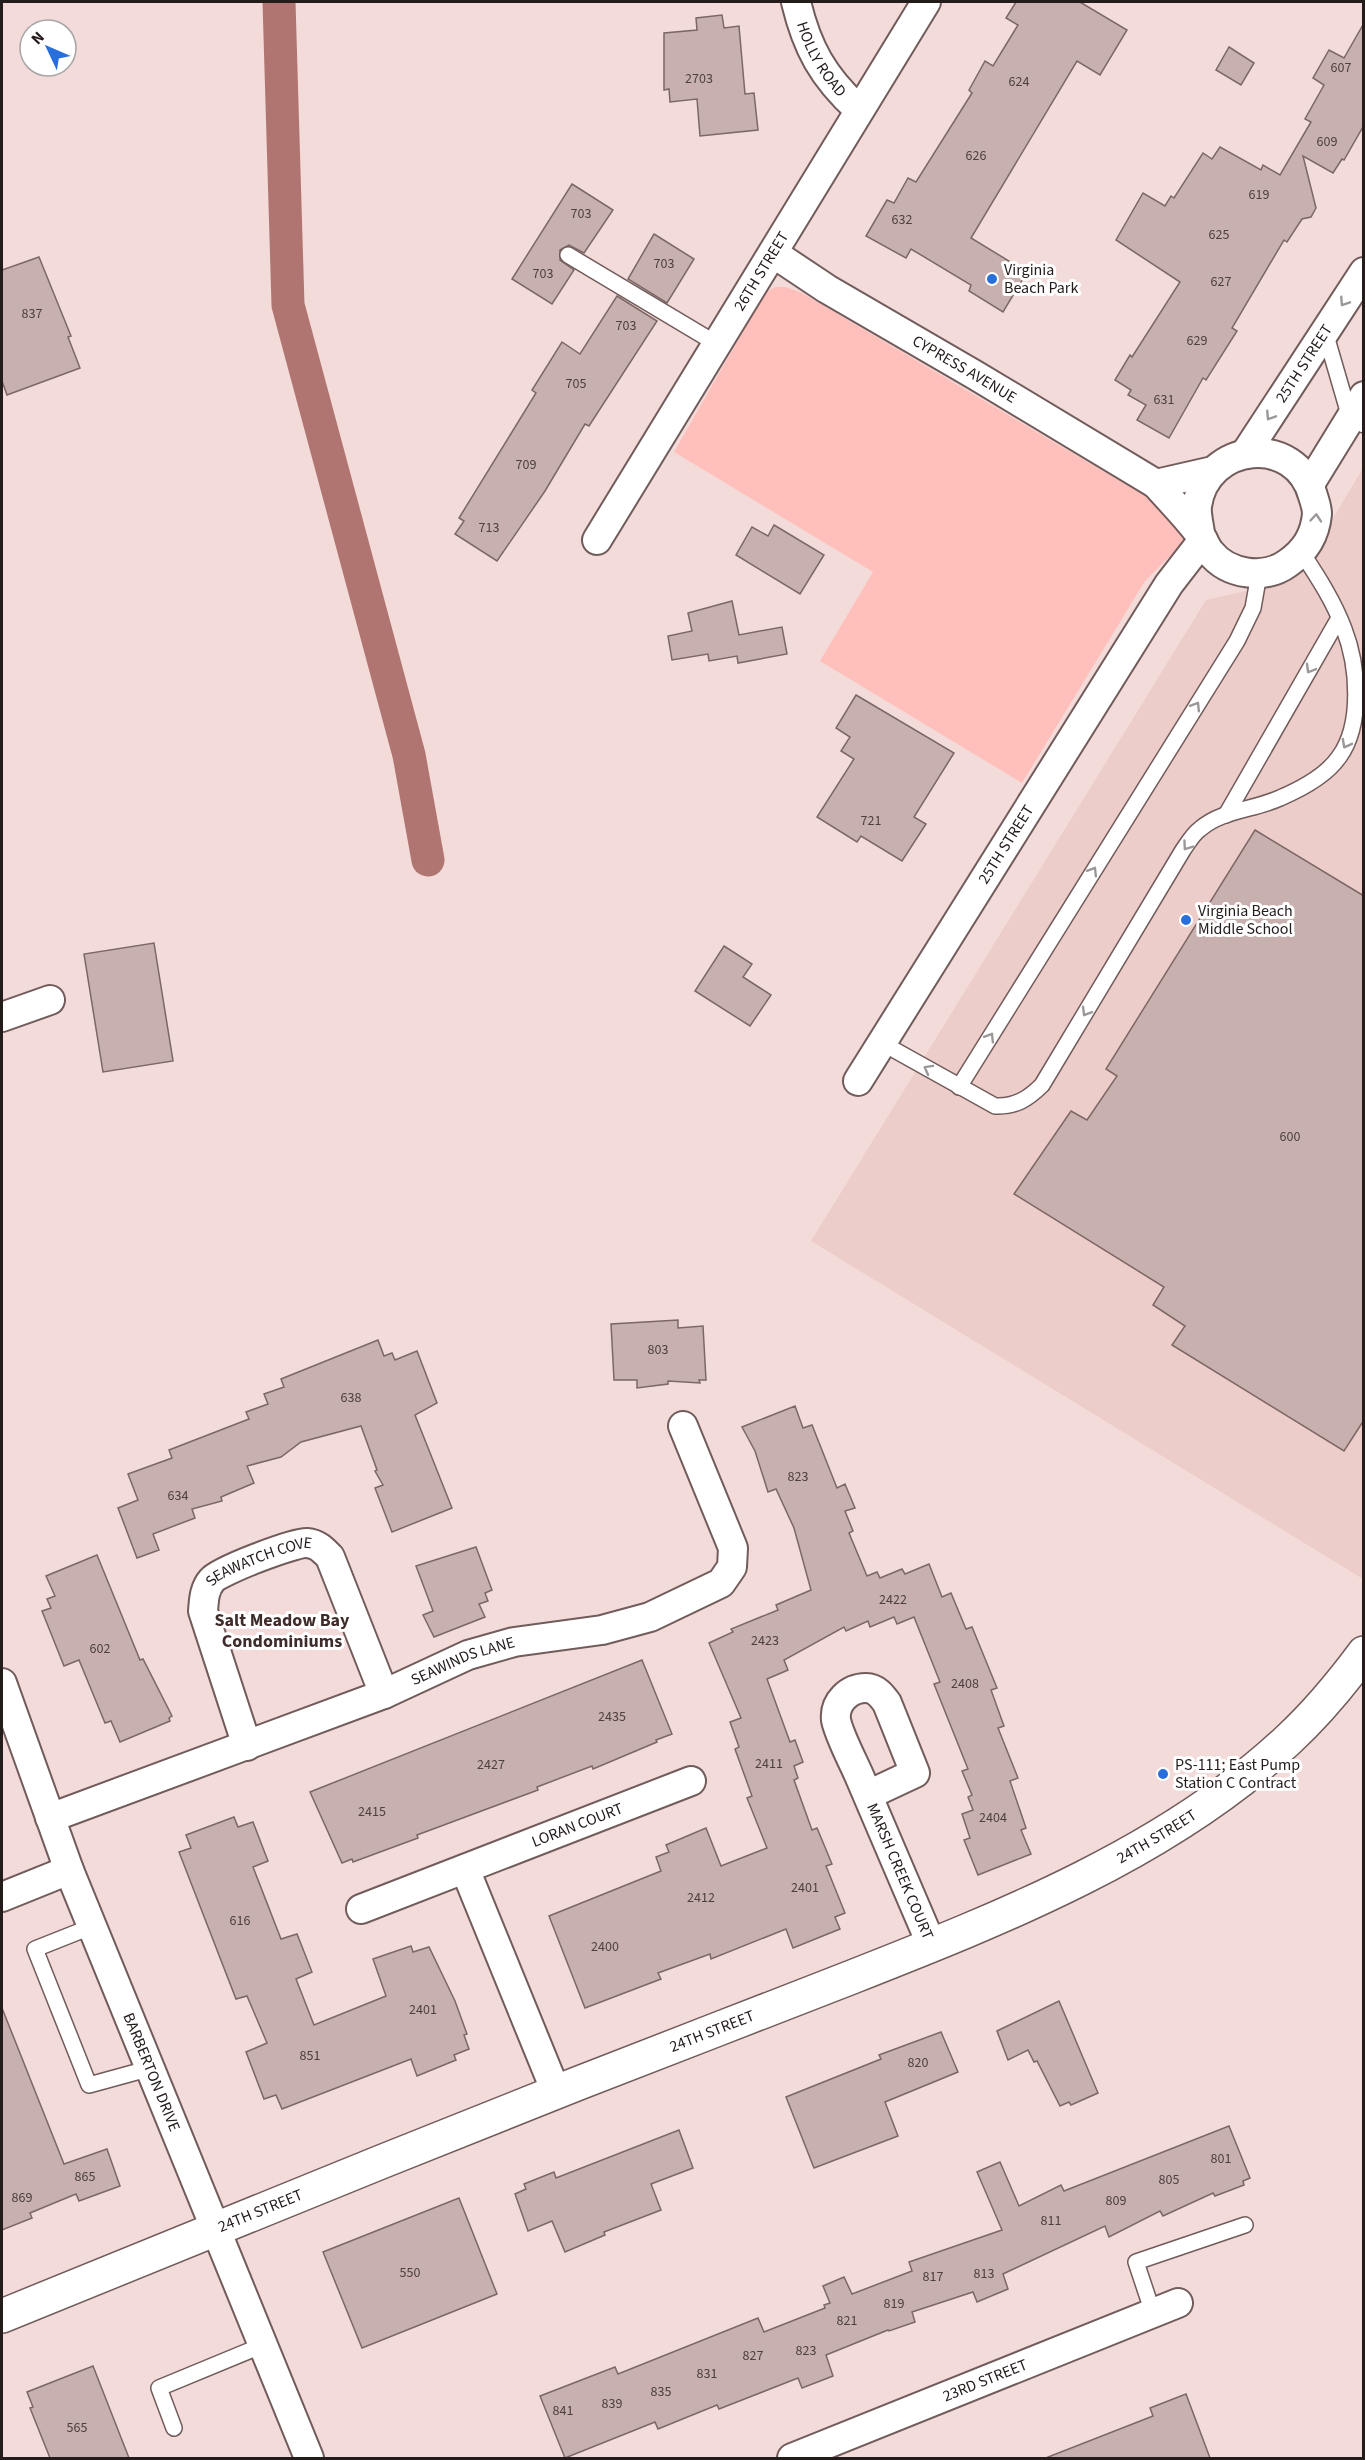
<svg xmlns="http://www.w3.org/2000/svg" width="1365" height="2460" font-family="'Source Sans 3',sans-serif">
<rect width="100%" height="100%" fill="#f3dbd9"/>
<polygon fill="#edcdca" points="1363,468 1363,1579 811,1241 1206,600 1268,586 1313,552"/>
<polygon fill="#ffbfbb" points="775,287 786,287 802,293 1172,512 1187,531 1184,542 1145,581 1022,783 820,661 873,572 674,452 765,293"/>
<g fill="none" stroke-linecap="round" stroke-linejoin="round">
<polyline stroke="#b07571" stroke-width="33" points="279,2 288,305 409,755 428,860"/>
</g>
<g fill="#c7b0ae" stroke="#7c6766" stroke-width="1.5">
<polygon points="1016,2 1080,2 1127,30 1100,75 1077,61 971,238 1027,272 1003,312 969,291 971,285 911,249 906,258 866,236 887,200 894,203 908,178 916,182 972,93 969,90 985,61 993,66 1018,25 1006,18"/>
<polygon points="722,15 724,28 739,26 745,94 754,93 758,130 700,136 697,99 670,102 669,89 664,90 664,33 697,30 696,18"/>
<polygon points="1364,23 1364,125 1344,160 1342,159 1333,173 1303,156 1316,208 1311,217 1302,219 1287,242 1284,240 1232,328 1237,331 1206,380 1203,378 1169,438 1137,420 1146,405 1128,395 1131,390 1115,380 1130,355 1132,357 1180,282 1116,240 1143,193 1165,206 1171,196 1174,198 1203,153 1212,159 1220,147 1261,170 1263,165 1280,175 1311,122 1305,119 1324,85 1313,78 1329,50 1344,58"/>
<polygon points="1229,47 1254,63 1241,85 1216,70"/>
<polygon points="572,184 613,210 584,253 569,245 560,250 560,260 574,270 552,304 512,279"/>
<polygon points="654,234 694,259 667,303 628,279"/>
<polygon points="39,257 71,336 68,337 80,368 7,395 2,381 2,270"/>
<polygon points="617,296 657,321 589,426 585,424 545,491 497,561 455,534 464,521 459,518 536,393 532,390 562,342 580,354"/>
<polygon points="774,525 824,555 800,594 736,555 752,527 768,536"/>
<polygon points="732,601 739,635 782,627 787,654 738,663 737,656 709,661 708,654 672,660 668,636 692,631 688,613"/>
<polygon points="856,695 954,753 914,817 926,824 902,861 861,836 857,842 817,817 854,759 841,751 850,737 836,728"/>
<polygon points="1255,830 1364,896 1364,1420 1344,1451 1172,1345 1185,1326 1153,1305 1164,1287 1014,1194 1071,1111 1087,1120 1117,1076 1106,1069"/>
<polygon points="154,943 173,1061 103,1072 84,954"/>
<polygon points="724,946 752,964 743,977 771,995 750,1026 695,991"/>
<polygon points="678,1320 678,1328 703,1326 706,1380 699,1380 700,1383 668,1381 668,1384 637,1388 637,1380 614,1380 611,1324"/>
<polygon points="378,1340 384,1356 392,1353 395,1360 417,1351 437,1403 415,1415 452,1508 392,1532 375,1488 383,1485 375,1471 377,1470 361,1426 301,1442 281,1457 247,1466 254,1483 221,1497 222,1501 192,1509 195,1518 153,1534 159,1550 137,1558 118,1508 138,1500 128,1474 172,1458 169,1450 249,1419 246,1412 268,1404 264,1394 284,1387 281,1379"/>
<polygon points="795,1406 803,1428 812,1425 837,1488 845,1484 855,1508 845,1511 853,1531 849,1533 867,1576 877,1572 880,1578 902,1569 905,1574 929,1564 942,1597 951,1593 966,1629 972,1627 997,1688 991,1690 1004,1726 998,1728 1018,1778 1010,1781 1026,1828 1021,1830 1031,1854 978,1875 964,1840 970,1838 962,1814 973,1810 968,1797 972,1795 962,1771 968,1769 934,1684 940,1682 914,1617 897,1624 894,1617 870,1627 868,1621 846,1631 844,1627 784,1660 788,1670 767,1679 790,1742 795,1740 803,1762 794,1766 798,1778 794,1780 812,1830 817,1828 832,1864 826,1866 845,1913 835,1917 840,1929 793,1948 786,1929 711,1959 710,1954 658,1973 661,1979 585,2008 549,1916 661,1871 656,1857 669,1852 666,1845 706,1828 721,1866 767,1848 747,1798 752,1796 735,1749 739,1747 730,1722 741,1718 709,1643 733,1632 731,1629 778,1610 776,1605 811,1590 794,1528 776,1489 768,1492 755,1451 742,1427"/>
<polygon points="476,1547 492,1590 485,1593 488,1601 479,1604 485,1617 434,1637 423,1615 433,1611 416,1566"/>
<polygon points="97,1555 140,1660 143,1659 172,1716 169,1718 170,1721 120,1742 111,1721 105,1723 79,1660 64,1666 42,1611 51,1608 47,1599 55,1596 46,1576"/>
<polygon points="642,1660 672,1734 656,1740 657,1742 593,1769 592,1766 537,1787 538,1790 417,1835 418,1838 353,1862 352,1859 342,1863 310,1792"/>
<polygon points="234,1817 238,1827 253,1822 268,1861 253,1867 281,1939 297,1934 312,1972 296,1979 314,2025 386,1996 373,1959 411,1946 413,1952 429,1947 455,2001 467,2034 464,2035 469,2049 454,2055 456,2060 417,2076 411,2059 282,2109 276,2095 264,2099 246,2052 267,2043 247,1996 236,1999 179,1852 191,1848 186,1835"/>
<polygon points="1059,2001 1098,2093 1071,2105 1069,2102 1060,2106 1037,2061 1034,2062 1028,2050 1008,2060 997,2031"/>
<polygon points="2,2008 64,2164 107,2149 120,2186 79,2201 76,2194 30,2213 32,2218 2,2230"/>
<polygon points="941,2032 958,2072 885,2102 898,2136 814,2168 786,2097 881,2059 879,2055"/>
<polygon points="1229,2126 1250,2178 1243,2181 1244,2185 1215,2196 1213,2193 1163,2216 1160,2211 1109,2237 1105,2226 1003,2274 1008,2289 977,2302 973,2292 912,2312 915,2322 889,2331 888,2330 826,2355 833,2376 802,2388 798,2378 719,2409 717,2405 658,2429 655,2422 565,2458 540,2396 615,2367 618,2374 758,2318 764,2332 825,2308 824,2305 830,2303 823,2286 844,2277 852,2294 912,2271 909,2262 1002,2230 977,2172 1000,2162 1019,2206 1061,2185 1064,2191"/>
<polygon points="679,2130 693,2168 651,2184 661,2210 604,2232 605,2235 565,2252 552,2221 528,2231 515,2194 526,2189 524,2184 554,2172 556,2178"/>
<polygon points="459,2198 497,2294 362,2348 323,2252"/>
<polygon points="93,2366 129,2458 50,2458 30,2408 33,2407 27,2392"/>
<polygon points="1186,2394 1210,2458 1049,2458 1048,2457 1153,2416 1150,2408"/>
</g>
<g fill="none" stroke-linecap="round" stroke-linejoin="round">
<g stroke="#715c5b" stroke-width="18">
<g id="service">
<polyline points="568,255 717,344"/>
<polyline points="1325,332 1350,418 1364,425"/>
<polyline points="1226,815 1339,618"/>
<path d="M882,1043L995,1106C1015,1107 1028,1099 1042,1085L1183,850C1188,843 1193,834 1200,829C1222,810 1254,810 1280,798C1301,789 1326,776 1339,757C1363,724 1358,665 1344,629C1334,602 1318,577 1302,553"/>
<polyline points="959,1087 1237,641 1253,608 1259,574"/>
<polyline points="93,1926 35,1949 89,2085 151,2068"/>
<polyline points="1153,2313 1136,2262 1245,2225"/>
<polyline points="174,2428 159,2388 263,2345"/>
</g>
</g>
<g stroke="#715c5b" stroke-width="32">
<g id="minor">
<path id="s1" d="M796,2C807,48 823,77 858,109"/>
<path id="s2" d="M773,253L827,289L975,375L1156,484"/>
<path id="s3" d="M1245,454L1364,272"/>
<polyline points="1310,484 1364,396"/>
<path d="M1200,533C1199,525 1196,514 1197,506C1206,442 1296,433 1313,496C1315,502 1317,508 1317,514C1315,536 1305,551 1288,563C1265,580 1228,575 1210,552C1205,546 1203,538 1198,532C1185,515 1170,500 1156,484L1213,471"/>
<path id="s4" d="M597,540L926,2"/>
<polyline points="2,1017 50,1000"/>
<path id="s5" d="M858,1081L1169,584L1203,540"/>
<path id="s6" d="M2,1683L69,1870L309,2458"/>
<path id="s7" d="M247,1746L203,1611C204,1600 204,1589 212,1580C219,1571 295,1542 307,1543C318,1544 323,1550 330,1557L384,1694"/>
<path id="s8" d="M868,1795L915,1773L887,1703C882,1696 876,1688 866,1688C849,1688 834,1702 836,1720C839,1736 855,1765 861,1780C885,1835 908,1891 932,1946"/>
<path id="s9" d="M50,1818L384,1694L468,1655L514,1642L602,1630L650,1617L721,1583L732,1567L733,1548L683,1426"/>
<polyline points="465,1869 556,2092"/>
<polyline points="2,1897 69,1870"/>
<path id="s10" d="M361,1909L691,1781"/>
<path id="s11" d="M792,2458L1178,2303"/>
</g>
</g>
<g stroke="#715c5b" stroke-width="36">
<g id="tertiary">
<path id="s12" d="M2,2316C194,2238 386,2159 579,2083C670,2048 761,2012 852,1977C1002,1918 1169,1852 1288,1740C1316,1714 1341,1684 1364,1653"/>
</g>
</g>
<use href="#service" stroke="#fff" stroke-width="15"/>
<use href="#minor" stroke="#fff" stroke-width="28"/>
<use href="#tertiary" stroke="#fff" stroke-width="33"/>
</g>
<defs><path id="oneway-chevron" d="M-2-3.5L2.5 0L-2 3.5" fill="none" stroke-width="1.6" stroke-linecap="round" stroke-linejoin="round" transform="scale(1.5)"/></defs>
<g stroke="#9c9898">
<use href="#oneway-chevron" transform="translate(1344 302) rotate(123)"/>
<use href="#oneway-chevron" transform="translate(1270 416) rotate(123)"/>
<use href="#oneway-chevron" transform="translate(1316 518) rotate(-85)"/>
<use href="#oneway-chevron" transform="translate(1310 669) rotate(120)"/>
<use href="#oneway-chevron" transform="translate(1196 706) rotate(-58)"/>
<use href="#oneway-chevron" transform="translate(1346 744) rotate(118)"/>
<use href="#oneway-chevron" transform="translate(1187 846) rotate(125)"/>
<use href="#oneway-chevron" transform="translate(1093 871) rotate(-58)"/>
<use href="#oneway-chevron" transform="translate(1086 1012) rotate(121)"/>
<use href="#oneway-chevron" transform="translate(990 1037) rotate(-58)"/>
<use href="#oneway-chevron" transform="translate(928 1069) rotate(-151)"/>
</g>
<g fill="#296fdb" stroke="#fff" stroke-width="2">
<circle cx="992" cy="279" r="6"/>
<circle cx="1186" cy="920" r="6"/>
<circle cx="1163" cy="1774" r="6"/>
</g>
<g text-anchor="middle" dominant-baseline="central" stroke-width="6" stroke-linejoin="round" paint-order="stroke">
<g font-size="14" fill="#4d4040">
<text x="1341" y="68">607</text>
<text x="699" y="79">2703</text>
<text x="1019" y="82">624</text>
<text x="1327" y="142">609</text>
<text x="976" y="156">626</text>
<text x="1259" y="195">619</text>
<text x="581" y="214">703</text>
<text x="902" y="220">632</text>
<text x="1219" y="235">625</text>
<text x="664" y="264">703</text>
<text x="543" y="274">703</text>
<text x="1221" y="282">627</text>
<text x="32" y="314">837</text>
<text x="626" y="326">703</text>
<text x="1197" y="341">629</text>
<text x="576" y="384">705</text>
<text x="1164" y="400">631</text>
<text x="526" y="465">709</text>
<text x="489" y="528">713</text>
<text x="871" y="821">721</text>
<text x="1290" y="1137">600</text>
<text x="658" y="1350">803</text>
<text x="351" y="1398">638</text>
<text x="798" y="1477">823</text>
<text x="178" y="1496">634</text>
<text x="893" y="1600">2422</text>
<text x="765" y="1641">2423</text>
<text x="100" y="1649">602</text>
<text x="965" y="1684">2408</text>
<text x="612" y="1717">2435</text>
<text x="769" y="1764">2411</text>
<text x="491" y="1765">2427</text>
<text x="372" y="1812">2415</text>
<text x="993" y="1818">2404</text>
<text x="805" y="1888">2401</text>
<text x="701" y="1898">2412</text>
<text x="240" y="1921">616</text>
<text x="605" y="1947">2400</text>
<text x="423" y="2010">2401</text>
<text x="310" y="2056">851</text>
<text x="918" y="2063">820</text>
<text x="1221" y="2159">801</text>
<text x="85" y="2177">865</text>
<text x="1169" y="2180">805</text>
<text x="22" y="2198">869</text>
<text x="1116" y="2201">809</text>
<text x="1051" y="2221">811</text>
<text x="410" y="2273">550</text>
<text x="984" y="2274">813</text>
<text x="933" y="2277">817</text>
<text x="894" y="2304">819</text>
<text x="847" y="2321">821</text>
<text x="806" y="2351">823</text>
<text x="753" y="2356">827</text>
<text x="707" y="2374">831</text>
<text x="661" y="2392">835</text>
<text x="612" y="2404">839</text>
<text x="563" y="2411">841</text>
<text x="77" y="2428">565</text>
</g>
<g font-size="16" fill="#241b1b" stroke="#fff">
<text stroke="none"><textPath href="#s1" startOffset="63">HOLLY ROAD</textPath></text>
<text stroke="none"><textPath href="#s4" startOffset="315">26TH STREET</textPath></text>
<text stroke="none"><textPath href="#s3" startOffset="108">25TH STREET</textPath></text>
<text stroke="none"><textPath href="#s2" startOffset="224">CYPRESS AVENUE</textPath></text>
<text stroke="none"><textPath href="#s5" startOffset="279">25TH STREET</textPath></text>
<text stroke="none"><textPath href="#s7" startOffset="226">SEAWATCH COVE</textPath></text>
<text stroke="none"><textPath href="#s9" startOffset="442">SEAWINDS LANE</textPath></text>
<text stroke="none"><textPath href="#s10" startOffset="232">LORAN COURT</textPath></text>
<text stroke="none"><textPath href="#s12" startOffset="1251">24TH STREET</textPath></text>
<text stroke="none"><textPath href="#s8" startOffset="368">MARSH CREEK COURT</textPath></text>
<text stroke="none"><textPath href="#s12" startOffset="765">24TH STREET</textPath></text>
<text stroke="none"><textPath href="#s6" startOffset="417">BARBERTON DRIVE</textPath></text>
<text stroke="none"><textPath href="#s12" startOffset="279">24TH STREET</textPath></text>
<text stroke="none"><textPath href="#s11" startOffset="208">23RD STREET</textPath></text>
</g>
<g font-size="16" fill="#241b1b" stroke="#fff" text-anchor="start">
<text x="1004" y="270">Virginia<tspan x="1004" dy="18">Beach Park</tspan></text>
<text x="1198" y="911">Virginia Beach<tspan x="1198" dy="18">Middle School</tspan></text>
<text x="1175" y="1765">PS-111; East Pump<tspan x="1175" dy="18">Station C Contract</tspan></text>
</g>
<g font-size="18" font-weight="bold" fill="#3e2c2b" stroke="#fff">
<text x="282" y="1620">Salt Meadow Bay<tspan x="282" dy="21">Condominiums</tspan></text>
</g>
</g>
<rect width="1365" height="2460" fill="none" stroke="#241b1b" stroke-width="6"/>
<g transform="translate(48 48) rotate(314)"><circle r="28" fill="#ffffff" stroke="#a7a4a4" stroke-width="1.5"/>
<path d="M0-4.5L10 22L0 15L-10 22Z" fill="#296fdb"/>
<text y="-9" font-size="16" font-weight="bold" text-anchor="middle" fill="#241b1b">N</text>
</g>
</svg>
